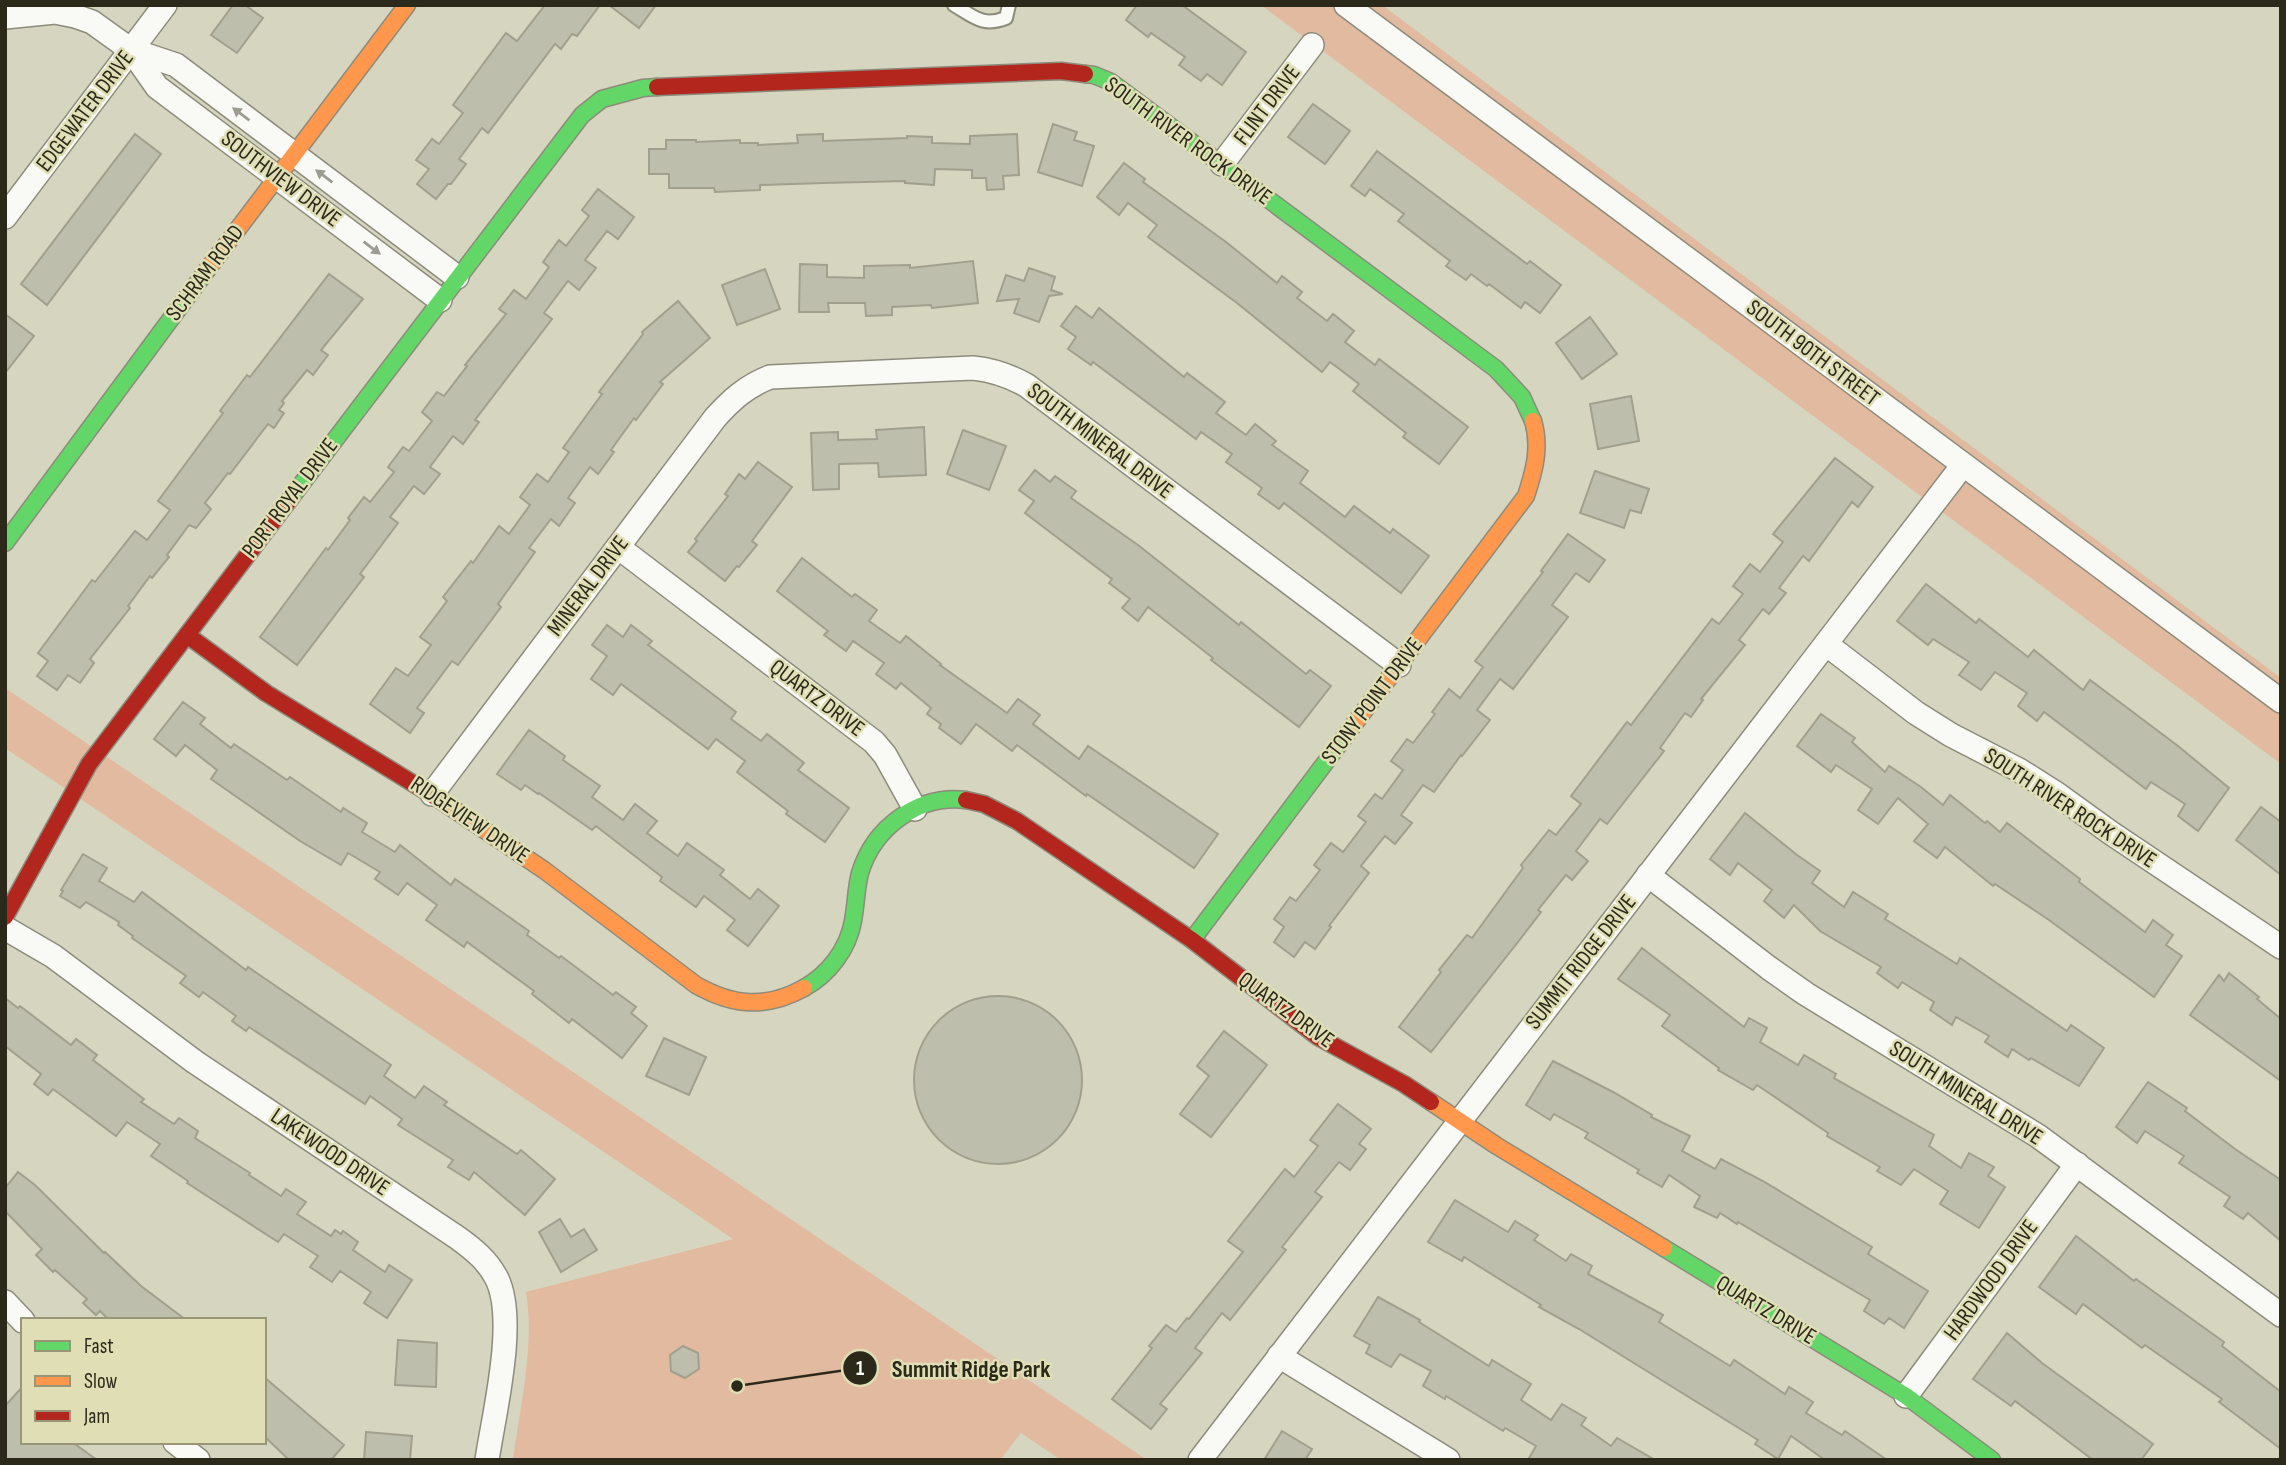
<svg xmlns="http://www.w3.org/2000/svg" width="2286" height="1465" font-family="'Sofia Sans Condensed',sans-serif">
<rect width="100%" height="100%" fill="#d6d5bf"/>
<g fill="#e2ba9f">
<polygon points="1261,5 1382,5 2281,678 2281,764"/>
<path d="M5,688L1147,1460H1061L1021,1433L1000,1460H513C520,1408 535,1343 526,1292L733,1239L5,748Z"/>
</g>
<g fill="#bebeac" stroke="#a1a08f" stroke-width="2">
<polygon points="233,5 245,5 263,18 237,53 211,35"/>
<polygon points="545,5 600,5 577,36 572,34 561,49 555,44 488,133 482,128 459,159 466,164 451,184 448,184 436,199 417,184 429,169 416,160 432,139 439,144 463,113 453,105 506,33 517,41"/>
<polygon points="609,5 656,5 639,28"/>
<polygon points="1137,5 1182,5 1246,52 1222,85 1207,74 1201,81 1179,65 1185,57 1151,33 1148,37 1126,20"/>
<polygon points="1313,104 1350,131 1325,164 1288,137"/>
<polygon points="1053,124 1077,132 1074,140 1094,146 1082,186 1038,172"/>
<polygon points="135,134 161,154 47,305 21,284"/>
<polygon points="823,134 823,141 907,138 907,136 932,137 932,143 970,144 970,136 1017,134 1019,175 1003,176 1004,189 987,190 986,178 972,178 972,170 935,169 934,185 905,183 905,181 824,183 760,185 760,190 715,192 714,188 669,188 669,174 649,174 649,149 666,149 666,140 696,140 696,142 740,140 740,143 758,143 758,145 798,143 797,135"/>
<polygon points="1377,151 1527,264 1530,261 1561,285 1540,313 1525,302 1521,308 1489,284 1487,286 1471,274 1466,280 1446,266 1450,261 1398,221 1404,214 1370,189 1365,196 1351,186"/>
<polygon points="1124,163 1145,179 1143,182 1226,242 1277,283 1282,276 1302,292 1297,298 1327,321 1333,314 1354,331 1345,342 1375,365 1379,359 1468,427 1439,464 1403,437 1406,433 1353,391 1359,384 1330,362 1322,372 1237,303 1148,237 1157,225 1128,203 1119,215 1097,197"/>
<polygon points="598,189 634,217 618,239 607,231 585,260 596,268 579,290 568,281 544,313 552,319 475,420 479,422 463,444 453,436 430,467 440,474 424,494 414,486 390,517 398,523 360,574 364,577 297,665 260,637 326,548 328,550 350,520 348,518 364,497 370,502 394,472 388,467 403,447 409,451 432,421 422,412 437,392 444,396 467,366 465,365 506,314 499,309 514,290 526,299 549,267 543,262 559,240 566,246 589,216 582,210"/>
<polygon points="973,261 978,303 932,308 931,305 892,307 892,315 866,316 865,303 828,303 829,312 799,312 800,264 827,265 827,277 864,278 864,266 910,265 910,268"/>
<polygon points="1029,268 1055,277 1051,290 1063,294 1049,296 1039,322 1014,313 1019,299 997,301 1006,275 1024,281"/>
<polygon points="765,269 780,309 737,325 722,285"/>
<polygon points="329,274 363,299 321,350 328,355 313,375 307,370 282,401 284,403 279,410 284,413 274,428 268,424 230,474 228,473 205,503 211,509 196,528 189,525 167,555 169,557 152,578 150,576 128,606 130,608 90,659 94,663 80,683 68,675 57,690 37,676 48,661 38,653 92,580 95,582 135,531 147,540 170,510 158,501 223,413 220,411 247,375 250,377"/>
<polygon points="678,301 710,338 660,382 663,384 636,420 634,418 611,450 614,452 598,474 590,467 568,498 575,503 559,526 551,519 529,548 535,552 498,604 501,607 458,665 452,661 429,692 417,708 424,713 410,733 370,704 396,668 408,676 431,645 420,637 447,601 443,597 471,561 473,563 499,526 509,534 530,505 520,497 537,474 548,482 569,452 563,448 602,394 599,392 643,334 642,332"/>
<polygon points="1076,306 1092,318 1099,308 1184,377 1187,373 1225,402 1216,413 1246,435 1255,424 1276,441 1272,445 1308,471 1300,483 1345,517 1354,506 1390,533 1393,529 1429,556 1401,593 1284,503 1279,509 1258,494 1262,488 1226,462 1232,454 1201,432 1196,439 1093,362 1091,365 1068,349 1076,337 1061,326"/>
<polygon points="5,314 34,336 5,373"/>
<polygon points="1590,317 1617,354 1582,379 1556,343"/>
<polygon points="1631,396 1639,441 1598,449 1590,404"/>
<polygon points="924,427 926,475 879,477 878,463 839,464 839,489 813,490 811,433 838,432 838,440 877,439 876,430"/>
<polygon points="963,430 1006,446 989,490 947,474"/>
<polygon points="1835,458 1873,487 1858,507 1852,502 1809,561 1803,556 1779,588 1786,593 1769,614 1763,609 1739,640 1745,645 1701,699 1703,700 1691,717 1685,713 1660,748 1664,751 1607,824 1600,819 1576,851 1588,861 1572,880 1566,875 1538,910 1541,912 1518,942 1431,1052 1399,1027 1441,972 1439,970 1467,935 1472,938 1523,868 1521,865 1549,830 1556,835 1581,804 1571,796 1627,722 1631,725 1712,619 1719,624 1743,594 1733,586 1750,564 1760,572 1783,542 1773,534"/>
<polygon points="758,462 792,487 752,541 757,545 739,567 737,566 725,581 688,552 697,541 695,539 728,496 725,494 739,474 745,479"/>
<polygon points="1035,470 1050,482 1055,476 1076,491 1071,498 1138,545 1239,625 1241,622 1306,674 1310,670 1331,686 1299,727 1211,660 1213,658 1148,607 1138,621 1122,608 1130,599 1109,583 1112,579 1025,513 1034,501 1019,490"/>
<polygon points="1595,471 1649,489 1641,513 1630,510 1624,528 1580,513"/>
<polygon points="1568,534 1605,560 1589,582 1576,573 1552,605 1568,617 1513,689 1500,679 1477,710 1490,720 1462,756 1461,755 1434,792 1423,785 1401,815 1412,823 1395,844 1385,836 1361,866 1369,873 1329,926 1331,927 1315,949 1305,942 1294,957 1274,942 1284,927 1274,919 1290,897 1296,901 1320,870 1314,865 1331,843 1343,852 1366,822 1358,816 1375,794 1382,799 1403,770 1391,761 1407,739 1413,743 1435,714 1432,712 1449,689 1460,698 1483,667 1475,661 1543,572 1541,571"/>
<polygon points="802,558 852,597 855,594 877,610 869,621 900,643 906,636 941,664 940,665 1007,713 1018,699 1040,715 1033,724 1079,759 1088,746 1218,834 1194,868 1087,794 1086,796 1017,745 1012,751 976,724 961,744 939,728 941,724 927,714 931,708 901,683 896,689 876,674 884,663 853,641 846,651 824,635 828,631 777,591"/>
<polygon points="1926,584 1976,623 1979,619 2028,657 2034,650 2083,690 2090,680 2178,746 2229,788 2198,831 2178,816 2185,804 2151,782 2146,789 2044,712 2037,721 2018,706 2027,693 1995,672 1981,690 1959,675 1969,662 1933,639 1928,645 1897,621"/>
<polygon points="607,625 623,637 631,625 652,641 648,645 736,712 731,719 761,741 767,734 804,763 798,770 849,808 825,842 786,814 788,811 737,772 745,761 716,739 708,749 621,684 613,695 591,679 607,656 592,645"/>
<polygon points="183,702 205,718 200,724 231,748 234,744 287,780 290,777 341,812 343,808 367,823 362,832 395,852 400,845 451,885 455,879 529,931 527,935 559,958 561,956 613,995 616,992 636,1007 631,1013 647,1026 622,1058 572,1019 569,1023 532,994 534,991 467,942 464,947 426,920 437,905 407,883 398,895 375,879 380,872 348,853 341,865 300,841 211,779 217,770 185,745 176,756 154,739"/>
<polygon points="1821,714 1855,738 1852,742 1885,772 1889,766 1921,787 1943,805 1950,795 1985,823 1987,821 2000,832 2007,823 2080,879 2079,882 2145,932 2153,920 2173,935 2166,945 2182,956 2154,997 2049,920 1995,884 1993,886 1945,847 1937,858 1914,841 1928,824 1898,798 1878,824 1858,810 1872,789 1836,765 1831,772 1797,746"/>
<polygon points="529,730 565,756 563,760 600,786 592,797 623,820 635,804 657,821 647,833 678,856 687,843 724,870 720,875 750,899 758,889 779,906 748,946 727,930 735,920 704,896 696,907 660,881 662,877 596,826 592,830 539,793 538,794 525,785 521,790 497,774"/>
<polygon points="2261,807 2281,822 2281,875 2236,840"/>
<polygon points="1745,813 1797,855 1820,871 1812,883 1844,907 1853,892 1888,914 1885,919 1957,964 1960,958 2067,1031 2071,1025 2104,1048 2079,1086 2031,1058 2029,1060 2012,1049 2008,1057 1985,1042 1989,1036 1956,1017 1952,1025 1930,1010 1934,1002 1902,982 1898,988 1877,973 1881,967 1820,931 1794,905 1784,918 1764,901 1772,890 1738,863 1730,875 1710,859"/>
<polygon points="83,854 107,868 99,881 134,902 142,892 246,970 248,967 391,1065 384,1076 415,1098 424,1086 447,1102 444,1105 517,1154 521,1150 555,1179 525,1215 474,1172 469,1180 448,1167 453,1160 398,1125 402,1119 370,1096 365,1104 249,1027 246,1031 232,1021 236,1016 203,992 199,997 180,983 186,976 132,938 133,936 118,925 119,922 86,902 80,908 60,896 63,891 61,890"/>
<polygon points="1642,948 1744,1027 1749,1018 1767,1028 1760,1042 1798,1065 1804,1055 1836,1074 1834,1078 1934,1135 1929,1146 1961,1168 1969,1153 1994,1167 1988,1176 2005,1187 1979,1228 1940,1204 1948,1191 1914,1169 1901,1185 1877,1171 1880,1167 1827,1136 1828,1133 1757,1085 1753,1090 1718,1070 1719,1068 1662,1026 1670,1015 1618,979"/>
<polygon points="2229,973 2259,997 2257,999 2281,1019 2281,1081 2190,1015 2219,975 2224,981"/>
<circle cx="998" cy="1080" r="84"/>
<polygon points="5,998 18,1008 20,1006 71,1045 76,1039 97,1055 93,1060 144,1099 141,1102 174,1124 179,1118 198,1131 195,1138 250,1173 249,1175 281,1196 286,1189 306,1202 297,1214 331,1236 335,1230 341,1234 343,1231 358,1242 353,1250 385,1272 389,1265 412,1280 387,1318 364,1303 371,1292 340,1271 332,1282 310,1267 318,1256 284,1234 278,1242 187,1183 188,1181 151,1156 160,1144 127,1122 116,1136 53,1089 48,1095 34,1084 41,1074 5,1046"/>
<polygon points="1224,1031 1267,1065 1211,1137 1180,1114 1209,1076 1197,1066"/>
<polygon points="664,1038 706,1057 689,1095 646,1076"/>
<polygon points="1553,1061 1613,1092 1652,1115 1651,1117 1690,1136 1682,1151 1715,1169 1721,1159 1763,1181 1872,1247 1868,1254 1928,1291 1904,1328 1889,1318 1884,1324 1864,1311 1870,1300 1738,1222 1737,1224 1720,1213 1717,1218 1694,1207 1700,1196 1669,1175 1662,1187 1637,1173 1639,1170 1585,1138 1588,1133 1554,1114 1550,1120 1526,1105"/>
<polygon points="2148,1082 2187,1108 2185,1111 2235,1149 2281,1180 2281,1241 2248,1213 2243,1219 2224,1206 2230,1197 2179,1163 2184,1156 2145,1131 2137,1143 2116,1127"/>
<polygon points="1338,1104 1371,1129 1359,1144 1366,1149 1350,1170 1339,1162 1315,1192 1322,1197 1282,1247 1286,1250 1230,1320 1222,1313 1195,1348 1202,1353 1160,1404 1167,1409 1151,1429 1112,1399 1152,1348 1149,1346 1166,1325 1176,1332 1187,1318 1189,1319 1243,1252 1228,1241 1285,1169 1294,1177 1318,1146 1310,1140"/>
<polygon points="18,1172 35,1185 104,1253 105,1252 141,1286 186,1320 109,1320 100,1311 96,1315 83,1303 87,1299 55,1270 53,1272 36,1255 42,1249 5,1211 5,1188"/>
<polygon points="1455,1200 1508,1232 1515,1221 1538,1235 1534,1240 1566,1261 1571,1254 1592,1266 1588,1274 1663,1315 1659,1322 1730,1366 1734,1360 1785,1394 1789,1387 1813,1402 1806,1413 1842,1435 1845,1431 1887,1460 1825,1460 1791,1436 1778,1459 1755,1444 1758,1440 1579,1329 1539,1307 1541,1305 1464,1257 1462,1261 1428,1242"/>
<polygon points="560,1219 571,1237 584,1229 597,1250 561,1272 539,1232"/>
<polygon points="2076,1236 2134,1281 2136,1279 2224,1342 2222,1346 2281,1392 2281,1449 2219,1402 2222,1399 2145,1345 2142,1348 2083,1304 2076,1314 2039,1287"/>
<polygon points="1378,1297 1420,1320 1419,1322 1489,1366 1492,1360 1531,1384 1521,1400 1551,1420 1562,1404 1586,1418 1581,1425 1611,1446 1617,1438 1655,1460 1528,1460 1536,1446 1505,1428 1503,1431 1446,1396 1445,1399 1423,1386 1431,1371 1400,1354 1391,1367 1366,1353 1370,1345 1354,1336"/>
<polygon points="2007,1333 2042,1363 2153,1444 2141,1460 2093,1460 2015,1401 2011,1406 1973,1379"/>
<polygon points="398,1340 437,1343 436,1387 395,1385"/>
<polygon points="683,1346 698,1353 699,1369 685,1378 671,1371 670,1355"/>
<polygon points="264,1377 344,1445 331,1460 289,1460 264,1436"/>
<polygon points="23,1386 23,1442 72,1442 97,1460 5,1460 5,1406"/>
<polygon points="1282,1431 1312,1449 1305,1460 1264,1460"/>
<polygon points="366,1432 412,1436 410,1460 364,1460"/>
</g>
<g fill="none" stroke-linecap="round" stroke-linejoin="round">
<g stroke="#8d8c7c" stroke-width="16">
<path id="lane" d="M954,5C974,17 983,27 1006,18L1009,5"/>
</g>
<g stroke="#8d8c7c" stroke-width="26">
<g id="street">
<polyline points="1346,5 2281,701"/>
<polyline points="5,17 55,12 75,16 92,22 131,50 176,65 457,277"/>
<polyline points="131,50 157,87 440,300"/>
<polyline points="1222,164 1312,45"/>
<polyline points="5,217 165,5"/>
<polyline points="618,547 874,742 885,755 915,809"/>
<polyline points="1826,644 1916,713 1951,735 2019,770 2057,794 2111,833 2281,947"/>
<path d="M432,794L715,418C732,399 747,386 770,377L973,368C993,370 1008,375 1026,385L1399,665"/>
<polyline points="1648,875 1769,968 1806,994 2038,1136 2281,1315"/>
<path d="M5,928L53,956L195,1062L458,1238C473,1249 487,1260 496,1277C518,1318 494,1413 487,1460"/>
<polyline points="5,1302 23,1321"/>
<polyline points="1279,1356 1448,1460"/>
<polyline points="1906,1396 2077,1164"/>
<polyline points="175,1442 198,1460"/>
<polyline points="1200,1460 1963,465"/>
</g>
</g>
<g stroke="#8d8c7c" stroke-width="19">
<g id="fast">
<polyline points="1085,74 1094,75 1111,82 1496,369 1522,397 1533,421"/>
<polyline points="290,499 582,115 602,99 643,88 657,87"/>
<polyline points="5,543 207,270"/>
<polyline points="1192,940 1352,727"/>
<path d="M804,988C829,974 848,949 853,921C856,905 856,888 860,873C874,827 919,794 966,800"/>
<polyline points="1664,1248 1906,1396 1992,1460"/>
</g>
</g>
<g stroke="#8d8c7c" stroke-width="19">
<g id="slow">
<polyline points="207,270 407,5"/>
<path d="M1352,727L1526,496C1534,472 1541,447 1533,421"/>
<path d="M440,800L544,870L696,985C733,1006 766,1009 804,988"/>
<polyline points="1431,1102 1497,1146 1664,1248"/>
</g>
</g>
<g stroke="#8d8c7c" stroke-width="19">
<g id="jam">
<polyline points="657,87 1061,71 1085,74"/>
<polyline points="187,635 266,693 440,800"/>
<polyline points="966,800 984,804 1017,821 1192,940 1318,1037 1404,1084 1431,1102"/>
<polyline points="5,917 89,764 290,499"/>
</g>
</g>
<use href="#lane" stroke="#f9f9f5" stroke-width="12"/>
<use href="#street" stroke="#f9f9f5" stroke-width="23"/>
<use href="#fast" stroke="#63d668" stroke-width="16"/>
<use href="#slow" stroke="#ff974d" stroke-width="16"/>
<use href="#jam" stroke="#b3261e" stroke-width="16"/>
</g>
<defs><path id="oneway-solid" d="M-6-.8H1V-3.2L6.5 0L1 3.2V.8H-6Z" transform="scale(1.75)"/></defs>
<g fill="#9c9c92">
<use href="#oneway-solid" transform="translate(241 114) rotate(-143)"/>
<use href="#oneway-solid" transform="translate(324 176) rotate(-143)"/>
<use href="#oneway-solid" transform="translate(372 248) rotate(37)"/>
</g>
<g text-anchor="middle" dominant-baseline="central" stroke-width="5" stroke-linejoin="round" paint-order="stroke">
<g font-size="23" fill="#2b2a1a" stroke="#e0deb5">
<text transform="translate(1267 105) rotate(-53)">FLINT DRIVE</text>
<text transform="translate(85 111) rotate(-53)">EDGEWATER DRIVE</text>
<text transform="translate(1188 141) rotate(36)">SOUTH RIVER ROCK DRIVE</text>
<text transform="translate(281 179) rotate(37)">SOUTHVIEW DRIVE</text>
<text transform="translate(205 273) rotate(-53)">SCHRAM ROAD</text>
<text transform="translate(1813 353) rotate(37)">SOUTH 90TH STREET</text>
<text transform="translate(1100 441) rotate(37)">SOUTH MINERAL DRIVE</text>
<text transform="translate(290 498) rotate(-53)">PORT ROYAL DRIVE</text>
<text transform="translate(588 586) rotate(-53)">MINERAL DRIVE</text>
<text transform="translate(817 698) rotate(37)">QUARTZ DRIVE</text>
<text transform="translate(1372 701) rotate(-53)">STONY POINT DRIVE</text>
<text transform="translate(2070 808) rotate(33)">SOUTH RIVER ROCK DRIVE</text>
<text transform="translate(470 820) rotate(34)">RIDGEVIEW DRIVE</text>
<text transform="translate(1581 962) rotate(-52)">SUMMIT RIDGE DRIVE</text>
<text transform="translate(1286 1010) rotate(36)">QUARTZ DRIVE</text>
<text transform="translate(1966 1093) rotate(32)">SOUTH MINERAL DRIVE</text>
<text transform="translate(330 1152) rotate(34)">LAKEWOOD DRIVE</text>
<text transform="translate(1991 1280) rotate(-54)">HARDWOOD DRIVE</text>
<text transform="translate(1766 1310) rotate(31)">QUARTZ DRIVE</text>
</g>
</g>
<path fill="none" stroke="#2b2a1a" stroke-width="2.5" d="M737 1386L860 1368"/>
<g fill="#2b2a1a" stroke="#e0deb5" stroke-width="2.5">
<circle cx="737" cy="1386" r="7"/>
<circle cx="860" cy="1368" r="18"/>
</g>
<g font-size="21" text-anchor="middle" font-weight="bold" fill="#fff">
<text x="860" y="1375">1</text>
</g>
<g font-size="24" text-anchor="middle" font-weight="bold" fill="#2b2a1a" stroke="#e0deb5" stroke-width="5" stroke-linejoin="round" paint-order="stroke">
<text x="971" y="1377">Summit Ridge Park</text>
</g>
<rect width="2286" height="1465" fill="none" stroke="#2b2a1a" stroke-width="14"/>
<rect x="21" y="1318" width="245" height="126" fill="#e0deb5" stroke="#989677" stroke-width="2"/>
<rect x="35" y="1341" width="35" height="10" fill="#63d668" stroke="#989677" stroke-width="2"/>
<text x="84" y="1353" font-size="21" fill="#2b2a1a">Fast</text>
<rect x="35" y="1376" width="35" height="10" fill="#ff974d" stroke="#989677" stroke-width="2"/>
<text x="84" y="1388" font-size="21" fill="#2b2a1a">Slow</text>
<rect x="35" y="1411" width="35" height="10" fill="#b3261e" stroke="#989677" stroke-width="2"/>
<text x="84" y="1423" font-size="21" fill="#2b2a1a">Jam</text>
</svg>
